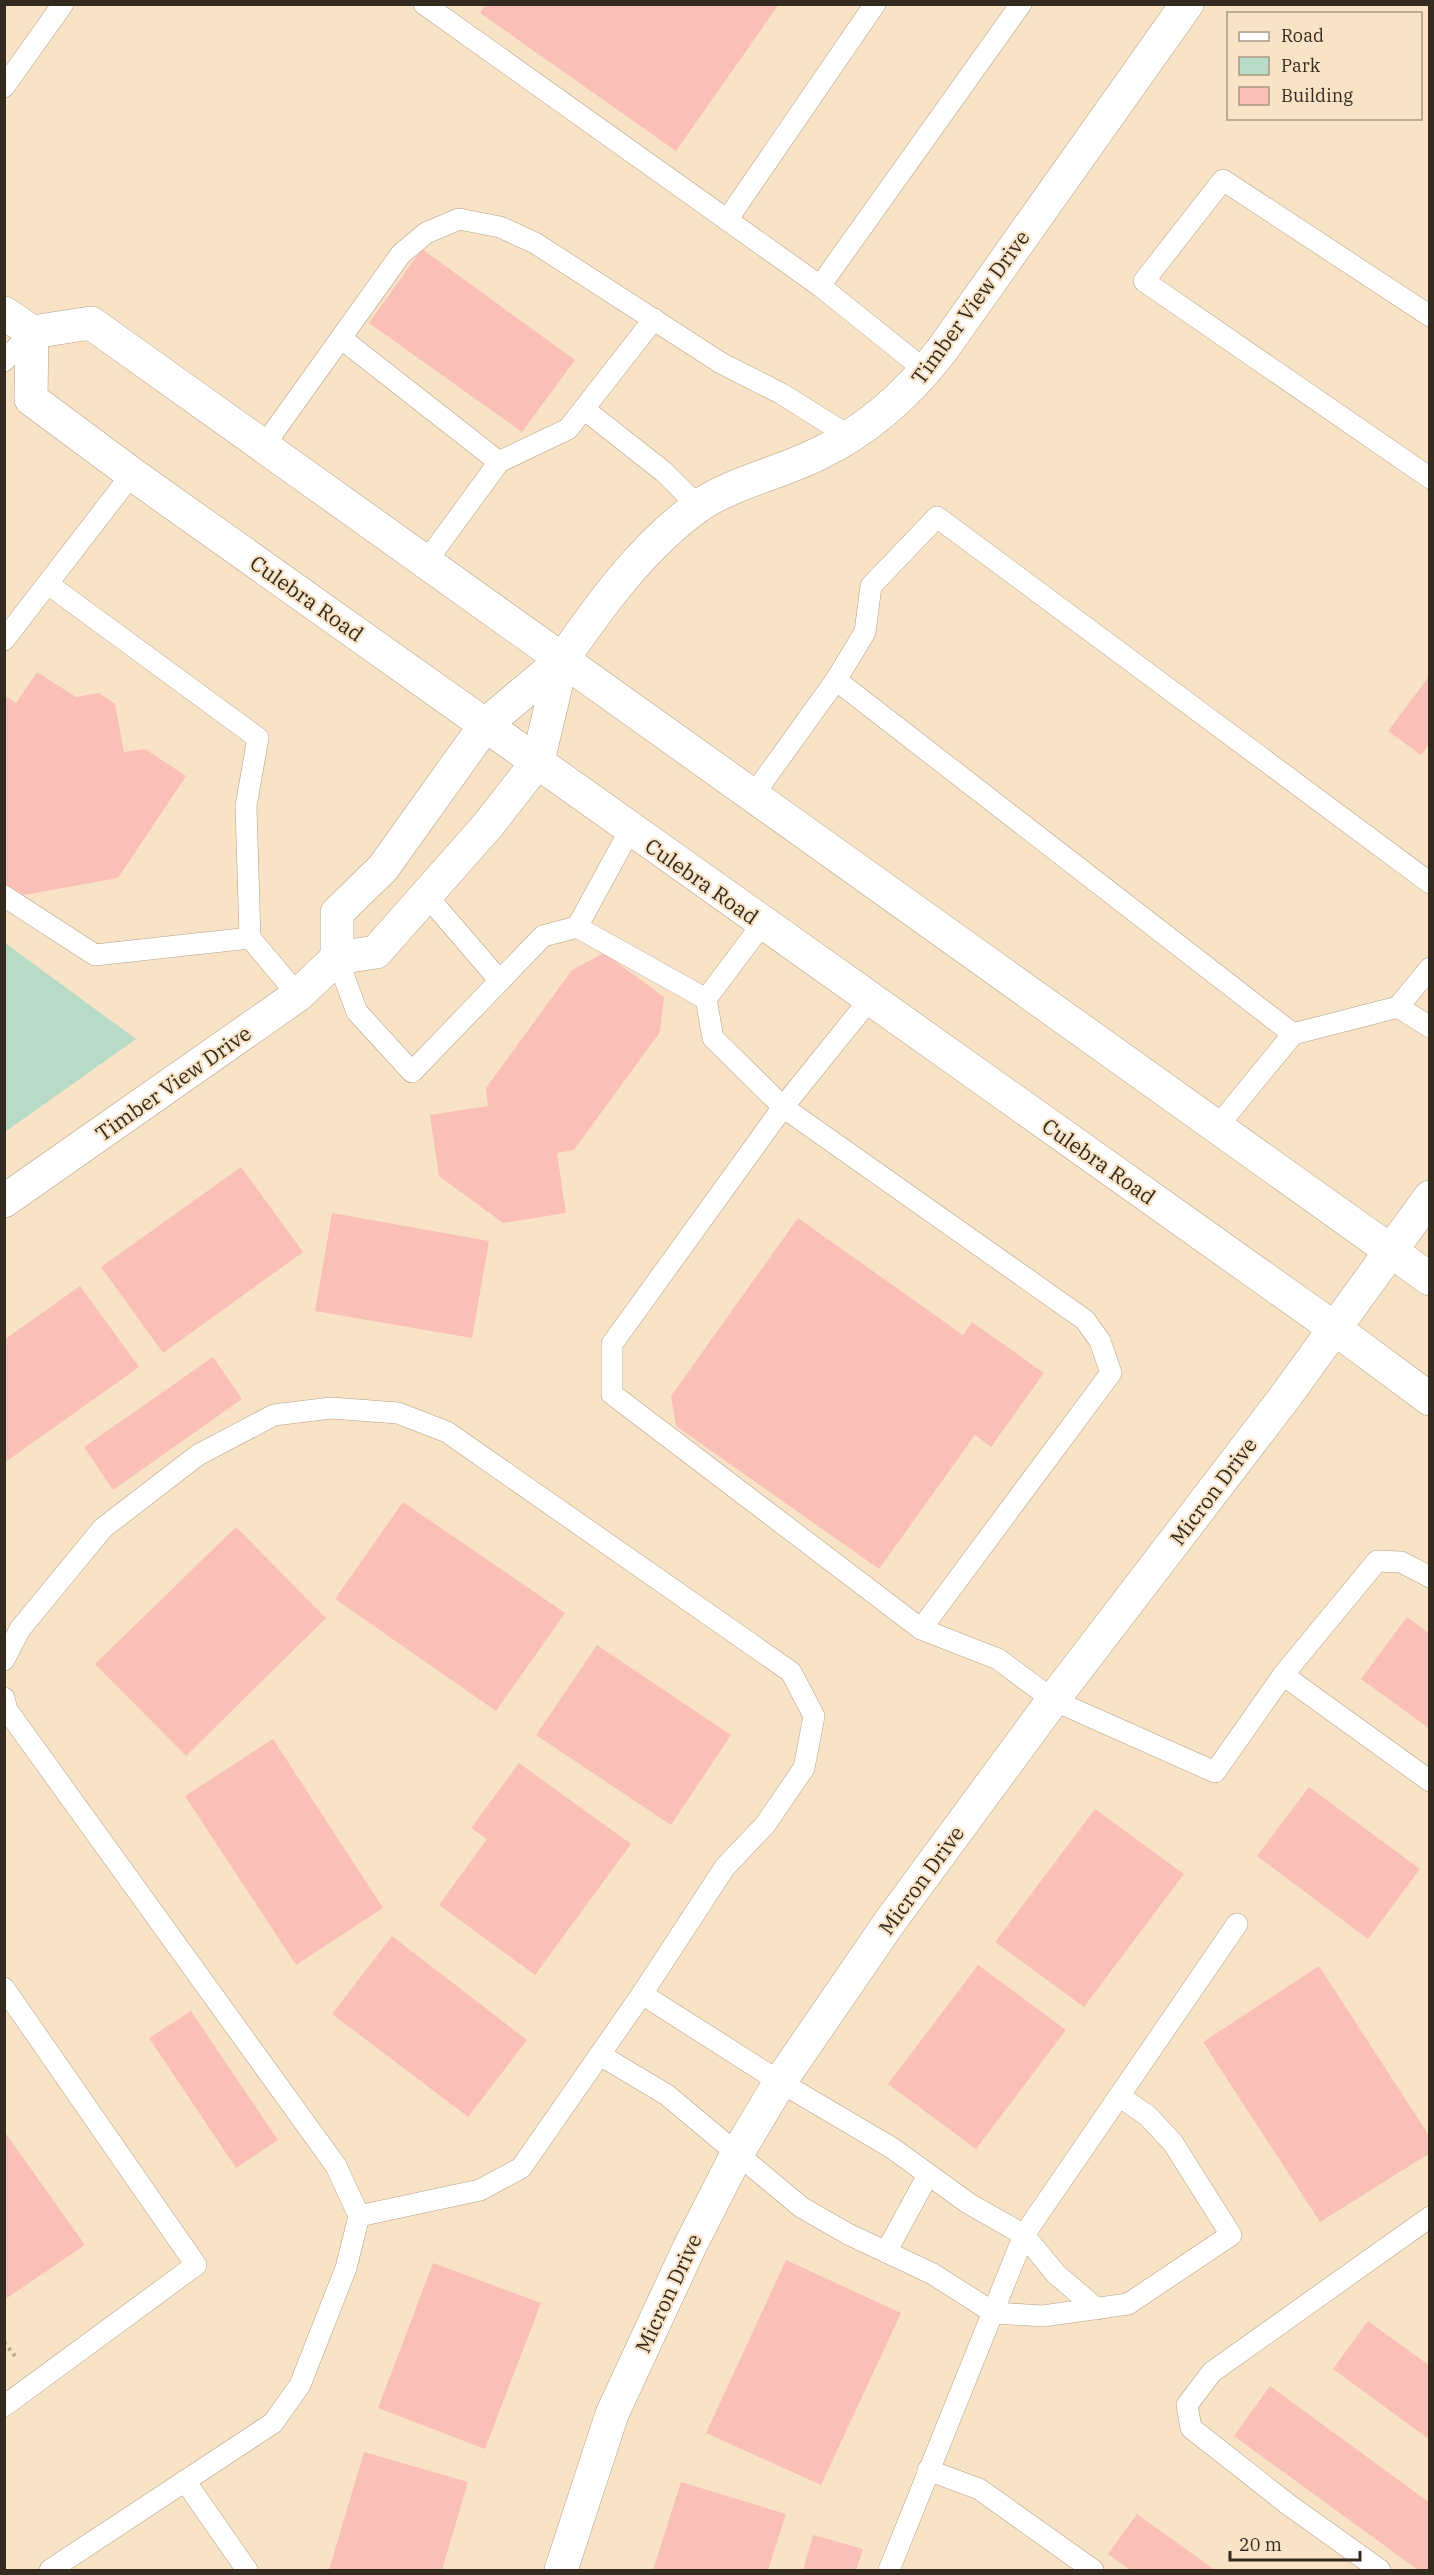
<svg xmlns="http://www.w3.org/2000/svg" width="1434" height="2575" font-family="'IBM Plex Serif',serif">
<rect width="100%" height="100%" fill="#f9e3c6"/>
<polygon fill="#b8dbc7" points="5,943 136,1039 5,1132"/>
<g fill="#fabfb7">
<polygon points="486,4 779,4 676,151 480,13"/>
<polygon points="422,249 575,360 522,432 369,323"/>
<polygon points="37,672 76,697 99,693 115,704 124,752 145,749 186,776 118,878 24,895 4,883 4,695 16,703"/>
<polygon points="1430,675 1430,743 1421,755 1388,731"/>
<polygon points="604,953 664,997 660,1032 574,1150 557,1153 566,1213 503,1223 439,1176 430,1115 488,1106 486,1088 572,970"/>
<polygon points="241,1167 303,1252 163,1353 101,1267"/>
<polygon points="332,1213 489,1241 472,1338 315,1311"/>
<polygon points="798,1218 963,1335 972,1322 1044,1373 991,1447 975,1435 879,1569 676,1426 671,1396"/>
<polygon points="80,1286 139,1367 4,1463 4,1340"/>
<polygon points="213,1357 242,1399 113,1490 84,1447"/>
<polygon points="403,1502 565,1613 496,1711 335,1599"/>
<polygon points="236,1527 326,1618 186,1756 95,1664"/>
<polygon points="1407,1617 1430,1634 1430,1729 1361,1679"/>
<polygon points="597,1645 731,1735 671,1825 536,1735"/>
<polygon points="273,1739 383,1908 296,1965 185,1796"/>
<polygon points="519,1763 631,1844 535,1975 439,1905 487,1839 471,1828"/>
<polygon points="1309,1787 1420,1869 1368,1939 1257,1856"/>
<polygon points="1095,1809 1184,1874 1084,2007 995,1942"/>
<polygon points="392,1936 527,2040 468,2117 332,2014"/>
<polygon points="978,1965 1066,2030 976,2149 888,2084"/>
<polygon points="1319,1966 1430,2137 1430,2153 1320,2222 1203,2042"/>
<polygon points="191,2011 278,2140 236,2168 149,2038"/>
<polygon points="4,2131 85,2245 4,2300"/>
<polygon points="786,2260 901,2313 821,2485 706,2433"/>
<polygon points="433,2263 541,2303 485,2449 378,2408"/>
<polygon points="1368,2321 1430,2366 1430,2440 1333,2369"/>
<polygon points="1270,2386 1430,2503 1430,2570 1418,2570 1234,2436"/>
<polygon points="364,2452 468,2482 442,2570 329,2570"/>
<polygon points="681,2482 786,2514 768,2570 653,2570"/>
<polygon points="1137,2514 1215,2570 1130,2570 1108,2554"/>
<polygon points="813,2535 863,2549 856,2570 803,2570"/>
</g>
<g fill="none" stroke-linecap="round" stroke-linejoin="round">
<g stroke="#b4a084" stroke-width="22">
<g id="lane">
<polyline points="424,4 820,286"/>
<polyline points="4,87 63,4"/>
<polyline points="727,220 875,4"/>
<polyline points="1430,316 1223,180 1144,281 1430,478"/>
<polyline points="342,339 499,462"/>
<polyline points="4,361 32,332"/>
<polyline points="926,371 820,286 1021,4"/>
<polyline points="584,409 664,472 698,506"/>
<polyline points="263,447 401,254 426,233 459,219 500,227 535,243 721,363 782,394 849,436"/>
<polyline points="426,562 499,462 568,429 654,319"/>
<polyline points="48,584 258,738 246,806 250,938"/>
<polyline points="4,640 132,474"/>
<polyline points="836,680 1293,1034 1217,1127"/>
<polyline points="754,794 836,680 865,632 871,586 937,517 1430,883"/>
<polyline points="4,896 95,955 250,938 298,995"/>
<polyline points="427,896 500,981"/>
<polyline points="763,923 706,999 713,1038 783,1107 1085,1320 1100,1341 1111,1373 921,1629"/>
<polyline points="577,927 630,830"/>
<polyline points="337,958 357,1012 412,1072 543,936 577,927 706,999"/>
<polyline points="1430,968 1398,1007 1430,1027"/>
<polyline points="870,999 783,1107 612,1344 612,1394 921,1629 998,1659 1053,1700 1215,1772 1283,1675 1430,1781"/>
<polyline points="1293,1034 1398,1007"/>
<polyline points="4,1660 20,1629 103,1528 198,1455 274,1415 331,1408 398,1413 447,1432 791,1672 814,1716 804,1768 765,1825 725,1867 642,1994 521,2168 480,2190 359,2216"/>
<polyline points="1283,1675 1377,1561 1401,1562 1430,1577"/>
<polyline points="4,1698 7,1710 336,2166 359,2216 346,2268 300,2385 273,2423 50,2570"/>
<polyline points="4,1988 196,2265 4,2406"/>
<polyline points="642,1994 780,2082 892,2148 968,2203 1024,2235 1056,2274 1097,2309"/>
<polyline points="600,2055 667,2095 801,2207 848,2234 933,2274 994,2313 1043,2316 1128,2304 1231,2235 1173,2143 1148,2116 1119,2096"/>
<polyline points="886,2252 928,2175"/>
<polyline points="928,2470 979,2489 1093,2570"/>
<polyline points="185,2481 247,2570"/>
<polyline points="889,2570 1024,2235 1237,1924"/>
<polyline points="1380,2570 1289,2505 1191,2428 1187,2405 1212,2372 1430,2217"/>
</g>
</g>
<g stroke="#b4a084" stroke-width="34">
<g id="street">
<path d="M562,660C601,604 641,548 697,507C731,483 780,473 818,454C868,430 909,393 942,350L1187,4"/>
<polyline points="1390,1252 1430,1197"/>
</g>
</g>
<g stroke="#b4a084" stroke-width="34">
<g id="secondary">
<polyline points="4,313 32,332 91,323 1430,1279"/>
<polyline points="32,332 31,399 132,474 1334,1328 1430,1399"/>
<polyline points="337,958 337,913 383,868 486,724 562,660"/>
<polyline points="4,1201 298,995 337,958 376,952 489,824 538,761 562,660"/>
<polyline points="561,2570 612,2414 690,2246 737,2154 780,2082 889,1923 1053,1700 1285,1397 1390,1252"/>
</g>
</g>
<polyline stroke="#b9a790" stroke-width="4" stroke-dasharray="3 4.5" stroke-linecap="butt" points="4,2342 15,2356"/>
<use href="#lane" stroke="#fff" stroke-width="21"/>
<use href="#street" stroke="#fff" stroke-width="33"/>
<use href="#secondary" stroke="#fff" stroke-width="33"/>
</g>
<g text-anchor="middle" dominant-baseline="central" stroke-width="4.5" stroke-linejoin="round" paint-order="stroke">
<g font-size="21" fill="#342b20" stroke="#f9e3c6">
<text transform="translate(970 307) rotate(-54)">Timber View Drive</text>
<text transform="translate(307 598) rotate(35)">Culebra Road</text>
<text transform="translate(702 881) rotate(35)">Culebra Road</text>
<text transform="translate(173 1083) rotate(-35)">Timber View Drive</text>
<text transform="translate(1099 1161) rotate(35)">Culebra Road</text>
<text transform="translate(1213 1491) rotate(-53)">Micron Drive</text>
<text transform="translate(921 1880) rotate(-54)">Micron Drive</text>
<text transform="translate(668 2293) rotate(-65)">Micron Drive</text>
</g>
</g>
<rect width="1434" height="2575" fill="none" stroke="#342b20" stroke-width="12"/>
<rect x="1227" y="12" width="195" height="108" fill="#f9e3c6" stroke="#aa9984" stroke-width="1.5"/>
<rect x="1239" y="32" width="30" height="9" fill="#ffffff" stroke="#aa9984" stroke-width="1.5"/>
<text x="1281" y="42" font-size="18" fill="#342b20">Road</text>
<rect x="1239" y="57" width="30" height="18" fill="#b8dbc7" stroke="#aa9984" stroke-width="1.5"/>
<text x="1281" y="72" font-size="18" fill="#342b20">Park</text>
<rect x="1239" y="87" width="30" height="18" fill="#fabfb7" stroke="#aa9984" stroke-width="1.5"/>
<text x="1281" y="102" font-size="18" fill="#342b20">Building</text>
<path d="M1230 2551v9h130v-9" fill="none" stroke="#342b20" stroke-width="3"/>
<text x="1239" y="2551" font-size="18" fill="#342b20" stroke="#f9e3c6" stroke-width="4.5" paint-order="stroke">20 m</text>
</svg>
